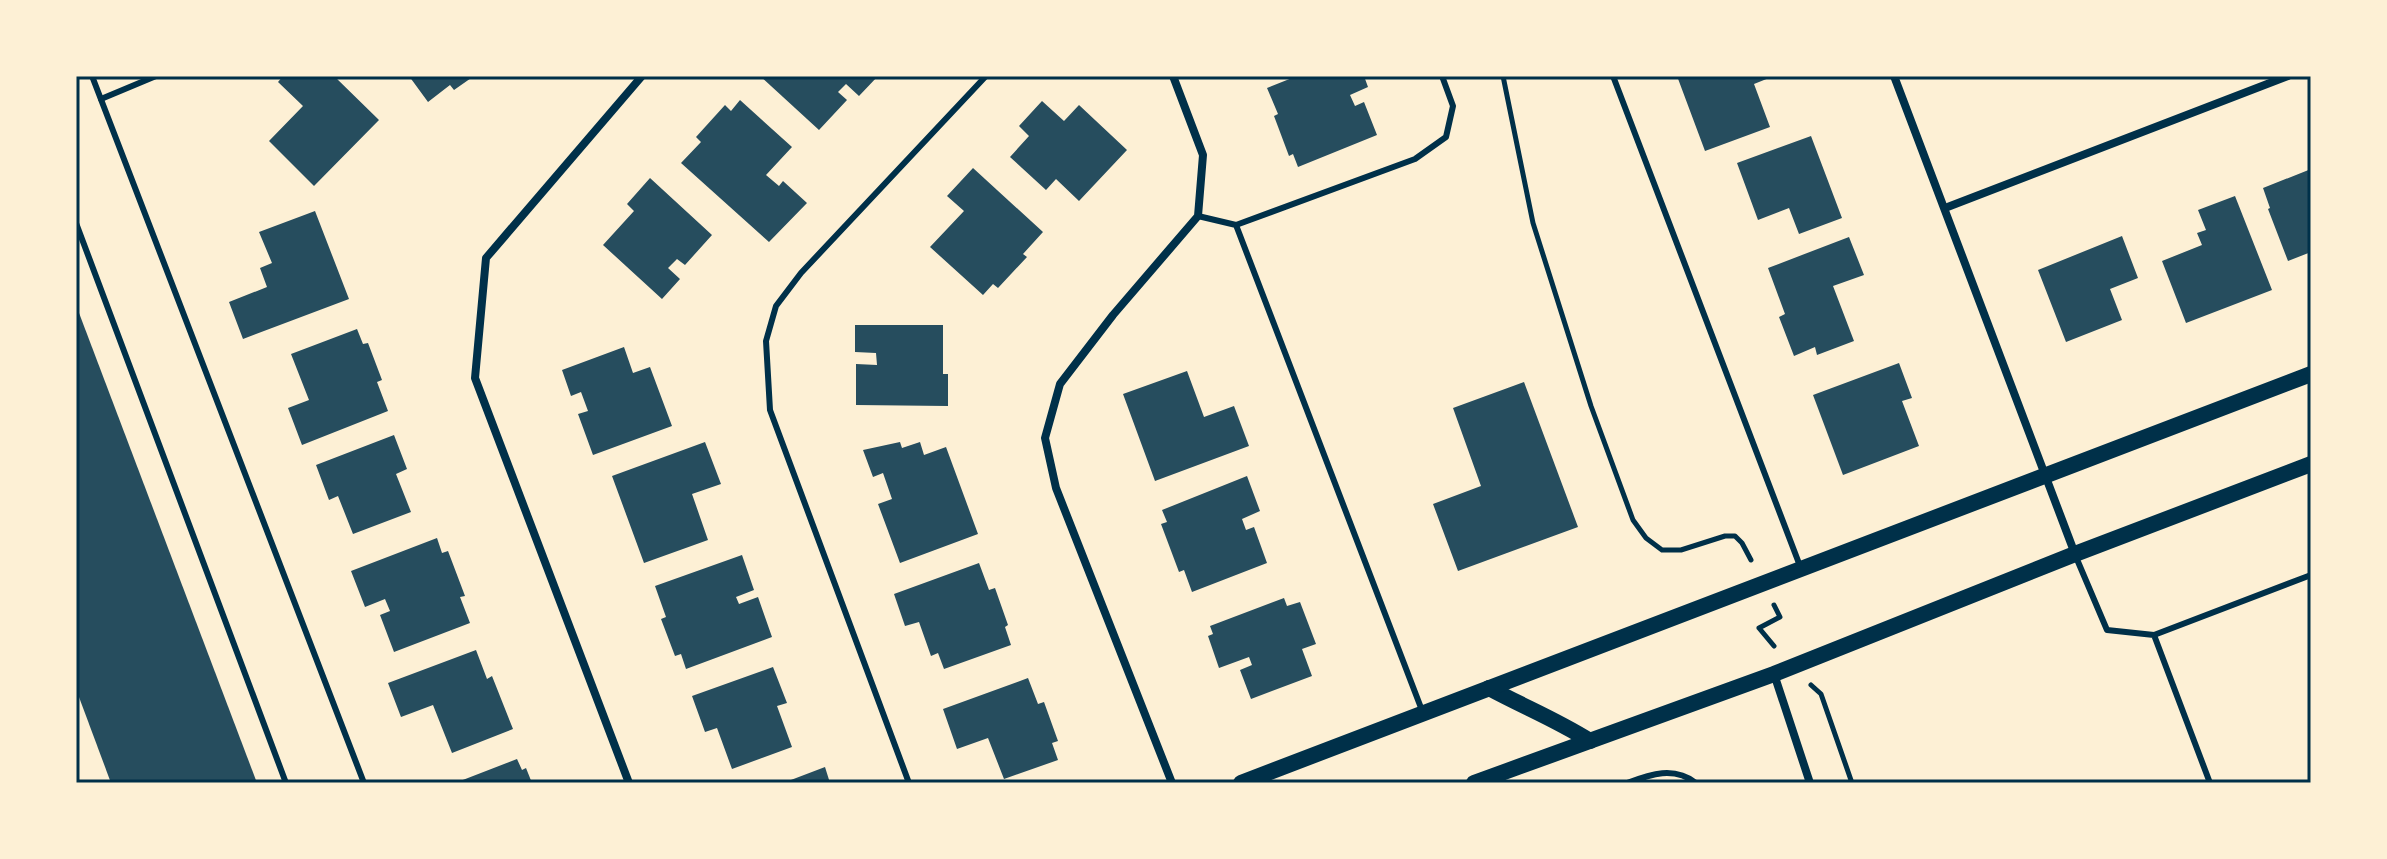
<svg xmlns="http://www.w3.org/2000/svg" width="2387" height="859" font-family="Inter,sans-serif">
<rect width="100%" height="100%" fill="#fdf0d5"/>
<g fill="#264d5e">
<polygon points="283,76 334,76 379,120 314,186 269,141 303,106 278,82"/>
<polygon points="409,76 474,76 454,90 450,85 428,102"/>
<polygon points="760,76 878,76 859,96 846,84 838,92 847,100 819,130"/>
<polygon points="1297,76 1364,76 1368,87 1350,95 1355,106 1364,102 1377,135 1298,167 1293,154 1289,156 1274,116 1278,114 1267,88"/>
<polygon points="1677,76 1774,76 1754,84 1770,127 1705,151"/>
<polygon points="740,100 792,147 766,175 779,186 783,181 807,203 769,242 681,163 701,142 696,137 725,105 731,111"/>
<polygon points="1042,101 1064,121 1079,105 1127,150 1079,201 1056,179 1046,190 1010,157 1029,136 1019,126"/>
<polygon points="1811,136 1842,218 1799,234 1789,208 1758,220 1737,163"/>
<polygon points="973,168 1043,232 1023,254 1027,257 998,288 993,284 983,295 930,247 964,211 947,196"/>
<polygon points="2311,169 2311,252 2288,261 2268,209 2270,208 2263,188"/>
<polygon points="650,178 712,235 685,265 677,259 668,268 680,279 662,299 603,245 634,211 627,204"/>
<polygon points="2235,196 2272,290 2186,323 2162,261 2202,245 2197,233 2206,230 2198,210"/>
<polygon points="315,211 349,299 243,339 229,302 267,287 260,268 272,263 259,232"/>
<polygon points="2122,236 2138,278 2110,289 2122,320 2066,342 2038,270"/>
<polygon points="1849,237 1864,275 1833,286 1854,341 1817,355 1815,347 1794,356 1779,317 1785,314 1768,268"/>
<polygon points="76,305 257,783 111,783 76,689"/>
<polygon points="855,325 943,325 943,374 948,374 948,406 856,405 856,364 877,365 876,353 855,352"/>
<polygon points="357,329 363,344 368,343 382,380 377,382 388,411 302,445 288,408 309,400 291,354"/>
<polygon points="624,347 633,373 650,367 672,426 593,455 578,414 588,411 581,392 571,396 562,370"/>
<polygon points="1899,363 1912,398 1902,401 1919,446 1843,475 1813,395"/>
<polygon points="1187,371 1204,417 1234,406 1249,446 1155,481 1123,394"/>
<polygon points="1524,382 1578,527 1458,571 1433,504 1481,486 1453,408"/>
<polygon points="394,435 407,469 396,474 411,512 353,534 338,496 329,500 316,465"/>
<polygon points="705,442 721,484 692,494 708,540 644,563 612,476"/>
<polygon points="900,442 902,448 920,442 924,455 946,447 978,534 900,563 878,504 892,499 883,473 873,477 863,450"/>
<polygon points="1247,476 1260,511 1242,519 1246,530 1254,527 1267,563 1192,592 1184,570 1179,572 1161,524 1167,522 1162,510"/>
<polygon points="437,538 442,553 448,551 465,596 460,597 470,623 394,652 380,615 390,611 385,599 365,607 351,571"/>
<polygon points="742,555 754,590 736,597 739,604 758,597 772,637 686,669 681,654 675,656 661,619 666,617 655,586"/>
<polygon points="979,563 989,590 995,588 1008,625 1005,627 1011,645 944,669 938,653 931,656 919,622 905,626 894,594"/>
<polygon points="1284,598 1287,606 1300,602 1316,644 1302,649 1312,676 1251,699 1240,670 1252,665 1249,657 1219,668 1208,636 1213,634 1210,626"/>
<polygon points="476,650 487,679 492,676 513,729 452,753 433,705 401,717 388,683"/>
<polygon points="773,667 787,703 777,706 792,747 732,769 717,728 705,732 692,696"/>
<polygon points="1028,678 1038,704 1044,702 1058,741 1052,743 1058,760 1004,779 988,738 957,749 943,709"/>
<polygon points="517,759 522,770 526,768 532,783 455,783"/>
<polygon points="825,767 830,783 783,783"/>
</g>
<g fill="none" stroke-linecap="round" stroke-linejoin="round">
<g stroke="#003049" stroke-width="5">
<polyline points="1503,76 1533,223 1591,406 1633,520 1646,538 1662,550 1681,550 1725,536 1735,536 1742,543 1751,560"/>
<polyline points="1774,605 1780,617 1759,628 1774,646"/>
<polyline points="1811,685 1821,694 1852,783"/>
</g>
<g stroke="#003049" stroke-width="6">
<polyline points="92,76 364,783"/>
<polyline points="1613,76 1800,566"/>
<polyline points="101,99 156,76"/>
<polyline points="1198,216 1236,225 1423,713"/>
<polyline points="76,223 286,783"/>
<polyline points="1236,225 1415,159 1446,137 1453,106 1442,76"/>
<polyline points="2076,557 2107,630 2154,635 2210,783"/>
<polyline points="2154,635 2311,575"/>
<polyline points="909,783 770,410 766,341 776,306 801,273 986,76"/>
<path d="M1627,783C1651,774 1674,766 1696,783"/>
</g>
<g stroke="#003049" stroke-width="8">
<polyline points="1894,76 2075,554"/>
<polyline points="1945,208 2288,76"/>
<polyline points="1774,674 1810,783"/>
<polyline points="629,783 475,378 486,258 642,76"/>
<polyline points="1172,783 1056,488 1045,438 1060,384 1113,315 1198,216 1203,155 1173,76"/>
</g>
<g stroke="#003049" stroke-width="16">
<path d="M1489,688C1524,707 1557,720 1590,741"/>
<polyline points="1241,783 2311,374"/>
<polyline points="1474,783 1774,674 2075,554 2311,464"/>
</g>
</g>
<rect width="2387" height="859" fill="none" stroke="#fdf0d5" stroke-width="156"/>
<rect x="78" y="78" width="2231" height="703" fill="none" stroke="#003049" stroke-width="3"/>
</svg>
